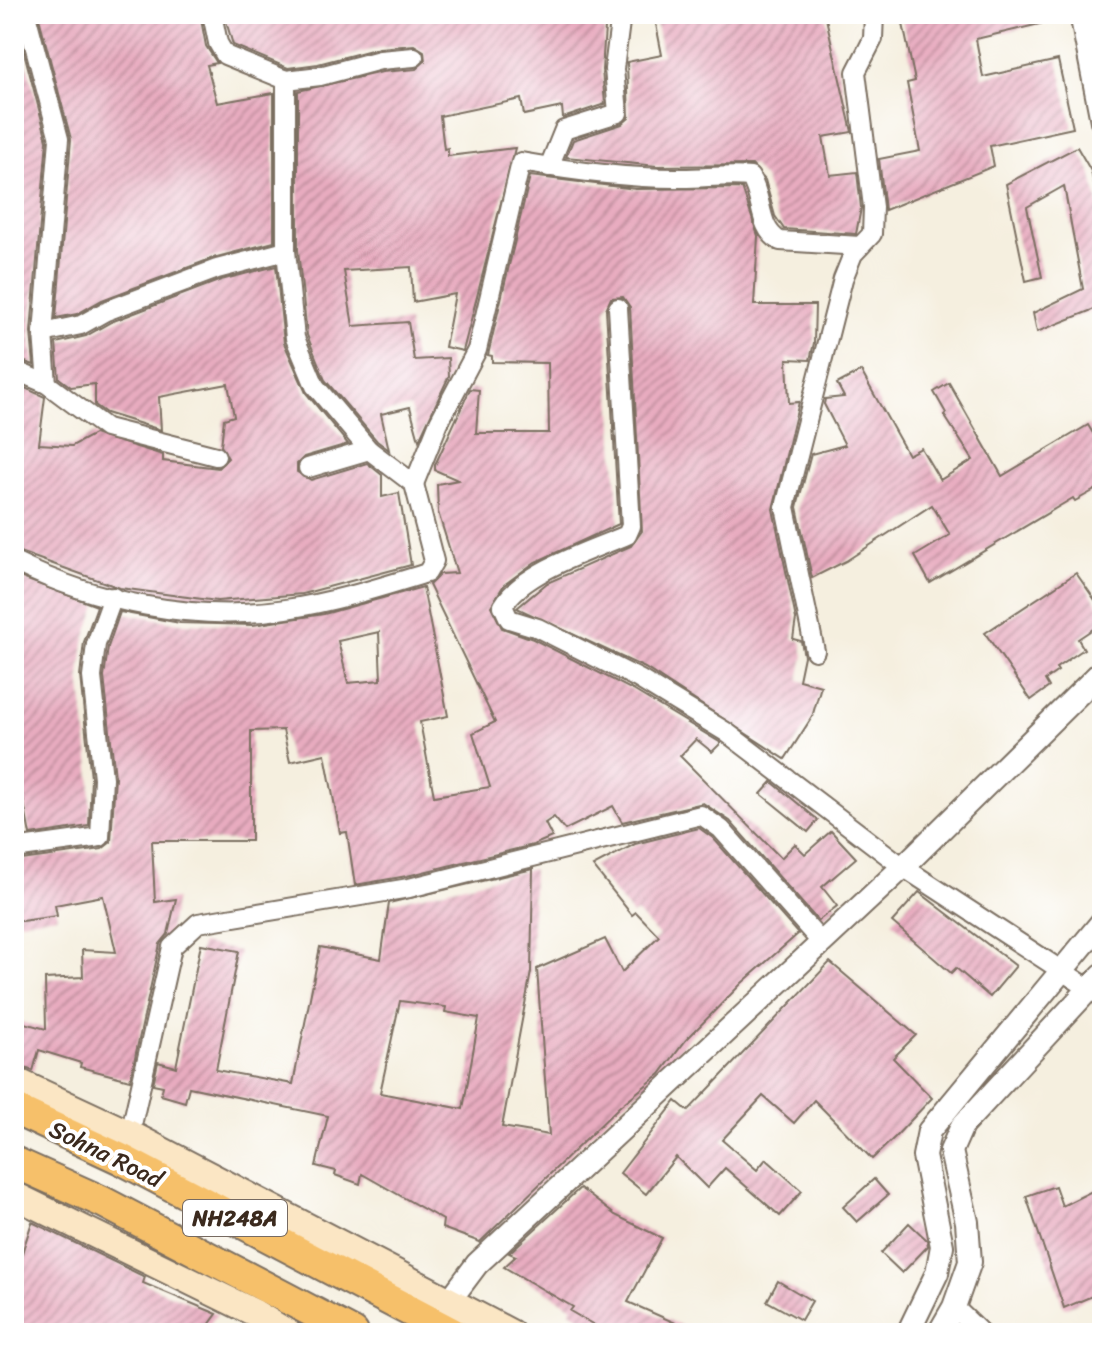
<svg xmlns="http://www.w3.org/2000/svg" width="1116" height="1347" font-family="Sriracha,sans-serif">
<defs>
<pattern id="building-hatch" width="6" height="6" patternUnits="userSpaceOnUse" patternTransform="scale(2)"><rect width="6" height="6" fill="#e8acc0"/><path d="M-1 1l2-2M0 6l6-6M5 7l2-2" fill="none" stroke="#bd8c9b"/></pattern>
</defs>
<rect width="100%" height="100%" fill="#fff"/>
<filter id="ink" filterUnits="userSpaceOnUse"><feTurbulence type="fractalNoise" baseFrequency=".0125" numOctaves="2"/><feDisplacementMap in="SourceGraphic" scale="16" xChannelSelector="R" yChannelSelector="G"/><feConvolveMatrix kernelMatrix="1 2 1 2 8 2 1 2 1" color-interpolation-filters="sRGB"/></filter>
<filter id="wash" filterUnits="userSpaceOnUse"><feTurbulence type="fractalNoise" baseFrequency=".006" numOctaves="4" result="noise"/><feDisplacementMap in="SourceGraphic" scale="32" xChannelSelector="R" yChannelSelector="G"/><feGaussianBlur stdDeviation="1.8" result="paint"/><feColorMatrix in="noise" values="0 0 0 0 0 0 0 0 0 0 0 0 0 0 0 0 0 1.4 0 .05"/><feComposite in="paint" operator="in"/></filter>
<g filter="url(#wash)">
<rect width="100%" height="100%" fill="#f5efdf"/>
<g id="blocks">
<g fill="url(#building-hatch)" fill-rule="evenodd">
<polygon points="14,14 47,140 31,332 34,365 14,358"/>
<polygon points="38,14 200,14 206,46 217,63 207,65 217,103 274,93 274,242 213,258 102,300 77,314 56,318 71,139"/>
<polygon points="224,14 606,14 602,70 605,104 563,118 562,107 524,115 521,99 440,116 444,149 448,148 448,156 515,148 463,351 445,347 455,294 413,302 411,267 344,271 353,326 408,322 414,360 448,358 449,376 419,440 410,407 381,414 389,450 377,441 325,380 307,335 298,250 298,91 382,72 416,69 425,61 424,51 414,45 379,48 318,64 288,68 233,45"/>
<polygon points="654,14 825,14 852,132 823,137 830,175 857,172 861,208 856,234 784,229 775,216 765,180 752,165 657,166 566,157 573,140 622,124 629,118 627,62 662,55"/>
<polygon points="924,14 1051,14 1052,21 976,39 983,77 1058,60 1073,128 990,146 994,166 885,210 879,159 920,151 907,83 915,81 902,19"/>
<polygon points="1077,147 1091,171 1102,220 1102,306 1037,332 1033,313 1083,289 1064,186 1027,207 1042,277 1026,281 1006,184"/>
<path d="M530,176L636,189L742,188L758,236L754,305H815L814,343L810,360L787,359L789,403L799,402L773,509L796,619L793,639L801,641L804,656L799,680L821,686L812,717L785,759L645,668L517,608L547,583L631,546L642,531L630,307L623,297L611,298L606,309L619,524L535,562L504,585L491,606L502,628L533,639L633,690L721,743L712,752L696,739L680,756L781,858L795,844L805,854L831,831L856,858L822,887L837,906L818,921L730,821L703,803L622,822L613,806L565,830L554,817L545,823L552,837L533,845L407,876L355,885L347,832L340,833L325,754L290,762L283,730L251,731V841H152L155,902L176,899L168,934L160,944L130,1080L80,1067L81,1063L39,1050L33,1071L14,1064L17,1021L46,1029L45,979L83,977L82,950L116,952L103,896L55,905L57,916L14,922V861L102,849L111,842L115,777L104,677L108,647L120,612L180,623L253,625L324,614L423,587L448,716L420,722L434,796L490,787L473,733L495,722L429,585L440,574L457,573L438,512L437,484L458,480L435,470V465L470,389L479,390L476,433H549L548,363L492,362V356L488,355ZM379,632L381,680L348,683L338,641Z"/>
<polygon points="276,266 284,343 306,393 348,444 304,457 297,464 297,472 311,480 367,463 382,475 382,497 399,493 411,565 302,594 217,601 120,588 14,550 14,383 45,397 39,444 72,446 94,434 163,455 163,461 218,468 228,458 221,446 224,419 234,416 228,384 159,397 161,430 106,413 95,405 95,384 71,387 59,378 56,343 86,336 111,322 221,280"/>
<polygon points="861,371 908,455 921,448 940,480 973,460 944,415 946,413 934,392 949,383 1002,476 1088,425 1102,448 1102,486 1075,501 1073,498 930,583 915,556 950,535 932,505 846,561 812,578 797,507 811,454 845,445 824,404 825,399 844,397 837,384"/>
<polygon points="1076,573 1102,610 1102,623 1078,639 1084,649 1056,668 1058,671 1045,680 1049,687 1031,700 985,633"/>
<polygon points="14,575 97,606 84,642 80,676 91,778 89,826 30,835 14,750"/>
<polygon points="772,782 818,820 808,832 761,794"/>
<path d="M699,828L713,838L798,934L742,983L686,1040L660,1074L620,1106L480,1242L442,1228L443,1220L362,1174L360,1184L335,1175L336,1171L316,1166L328,1116L189,1087L185,1102L161,1095L163,1086L153,1084L158,1062L176,1067L201,944L239,951L216,1070L293,1084L320,947L381,959L389,903L533,869L531,972L502,1127L549,1135L537,969L605,939L622,972L659,936L636,912L632,915L593,866L635,844ZM400,1001L446,1007L445,1012L479,1018L463,1109L380,1093Z"/>
<polygon points="919,892 1016,966 990,997 956,968 951,973 892,922"/>
<polygon points="830,962 916,1035 893,1058 932,1098 895,1137 872,1159 814,1100 794,1123 763,1096 722,1140 757,1170 766,1159 802,1191 780,1216 725,1168 707,1188 676,1157 646,1194 620,1173 676,1101 688,1111"/>
<polygon points="874,1179 888,1195 857,1222 843,1207"/>
<polygon points="1055,1186 1062,1206 1102,1186 1102,1292 1064,1308 1026,1196"/>
<polygon points="580,1188 615,1215 662,1238 628,1302 698,1333 608,1333 570,1311 573,1307 504,1267 516,1256 509,1253"/>
<polygon points="32,1222 145,1277 143,1283 217,1314 203,1333 14,1333 14,1278"/>
<polygon points="909,1223 927,1240 928,1246 902,1273 881,1253"/>
<polygon points="778,1281 812,1301 801,1320 767,1301"/>
</g>
</g>
</g>
<g filter="url(#ink)">
<use href="#blocks" fill-opacity="0" stroke="#7c6f62" stroke-width="2"/>
<g fill="none" stroke-linecap="round" stroke-linejoin="round">
<g stroke="#7c6f62" stroke-width="22">
<g id="minor">
<polyline points="26,14 59,139 43,333 47,384"/>
<polyline points="212,14 218,43 225,55 286,80 320,76 380,60 414,57"/>
<polyline points="549,167 564,130 618,113 614,69 621,14"/>
<path d="M618,308L631,526L627,535C591,550 522,572 503,606L509,619L538,628L639,679L726,732L903,867L1102,997"/>
<polyline points="43,333 81,325 106,311 217,269 286,251"/>
<polyline points="14,370 47,384 106,428 216,456"/>
<polyline points="308,468 369,450"/>
<path d="M414,484L439,422L477,350L521,162C572,171 623,178 676,178C701,179 725,174 750,177C764,198 757,228 780,241L860,246"/>
<path d="M14,562C95,602 195,623 286,609C334,602 381,587 427,573L434,561L414,484L369,450L315,386L295,338L286,251V80"/>
<polyline points="815,651 785,507 843,279 853,254 872,234 873,207 856,72 873,39 874,14"/>
<polyline points="14,849 100,837 103,778 92,677 96,644 113,597"/>
<polyline points="130,1134 172,947 198,923 409,888 701,815 721,829 821,942"/>
<polyline points="954,1307 981,1333"/>
</g>
</g>
<g stroke="#7c6f62" stroke-width="26">
<g id="tertiary">
<polyline points="1081,14 1102,121"/>
<polyline points="450,1300 477,1264 903,867 1102,671"/>
<polyline points="908,1333 937,1273 942,1246 924,1156 929,1131 1102,922"/>
<polyline points="939,1333 954,1307 970,1262 967,1222 951,1151 962,1126 1102,975"/>
</g>
</g>
<g stroke="#7c6f62" stroke-width="30">
<g id="secondary">
<polyline points="14,1080 130,1134 511,1333"/>
<polyline points="14,1195 255,1313 288,1333"/>
</g>
</g>
<g stroke="#7c6f62" stroke-width="34">
<g id="trunk">
<polyline points="14,1109 121,1159 452,1333"/>
<polyline points="14,1162 103,1202 353,1333"/>
</g>
</g>
<use href="#minor" stroke="#fff" stroke-width="18"/>
<use href="#tertiary" stroke="#fff" stroke-width="22"/>
<use href="#secondary" stroke="#fbe6c4" stroke-width="26"/>
<use href="#trunk" stroke="#f6c06b" stroke-width="30"/>
</g>
</g>
<g text-anchor="middle" dominant-baseline="central" stroke-width="8" stroke-linejoin="round" paint-order="stroke">
<rect fill="#fff" stroke="#766a62" stroke-width="2" x="183" y="1200" width="104" height="36" rx="6"/>
<g font-size="22" font-weight="bold" fill="#3b2a1e">
<text x="235" y="1218">NH248A</text>
</g>
<g font-size="24" fill="#3b2a1e" stroke="#fff">
<text transform="translate(106 1154) rotate(26)">Sohna Road</text>
</g>
</g>
<rect width="1116" height="1347" fill="none" stroke="#fff" stroke-width="48"/>
</svg>
